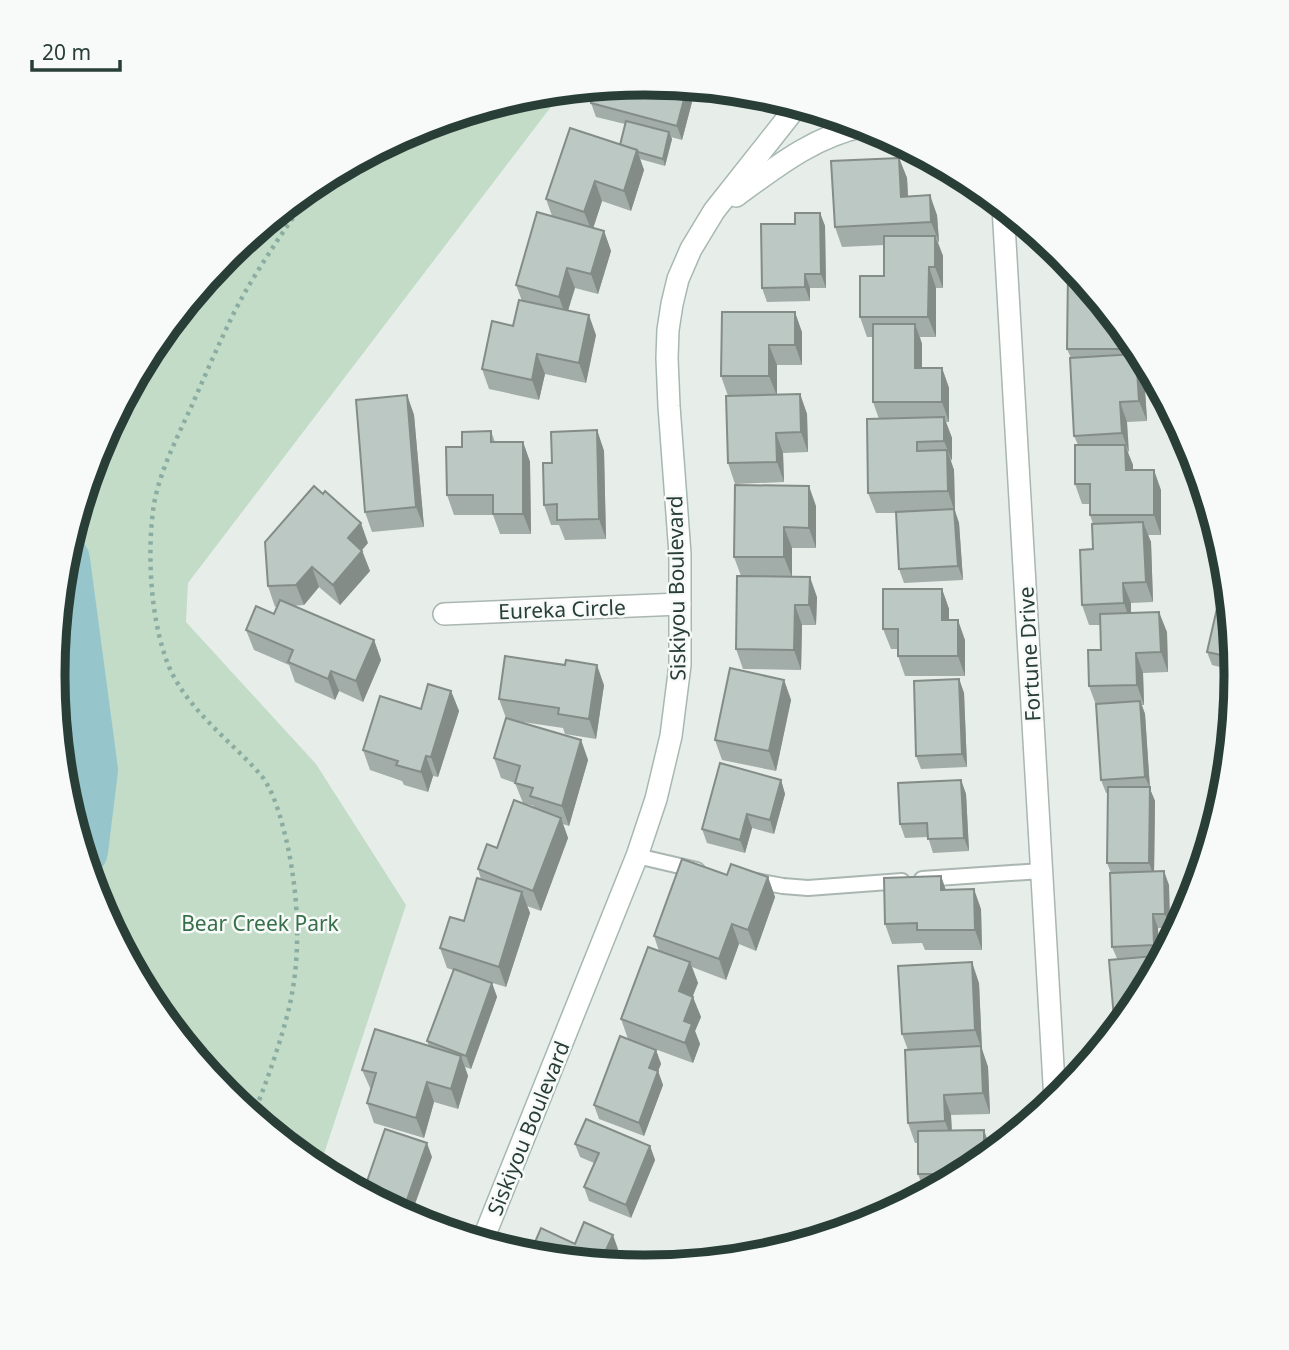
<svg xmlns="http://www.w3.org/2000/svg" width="1289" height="1350" font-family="'Noto Sans',sans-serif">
<rect width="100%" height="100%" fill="#e7eeea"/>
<polygon fill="#c3dcc8" points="563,91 188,583 186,622 316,764 406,905 319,1169 226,1093 152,1004 97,901 64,790 53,675 64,559 98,448 152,346 226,256 316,183 418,128 529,94"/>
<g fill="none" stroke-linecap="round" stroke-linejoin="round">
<polyline stroke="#96c6cb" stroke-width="52" points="64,560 92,770 82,851"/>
<g stroke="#aab6b1" stroke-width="18">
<g id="lane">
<polyline points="637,856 697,870"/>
<polyline points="922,879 1041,871"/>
<polyline points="751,880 783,886 808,888 902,881"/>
</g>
</g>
<g stroke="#aab6b1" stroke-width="24">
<g id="street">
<polyline points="1003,207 1055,1101"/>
<polyline points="444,614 680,604"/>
</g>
</g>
<g stroke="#a6b8b1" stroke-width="24">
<g id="secondary">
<path d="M736,196C777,166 813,137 864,126"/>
<polyline points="482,1242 637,856 656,799 671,736 680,665 680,554 669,406 667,358 668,330 672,304 678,279 691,249 714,211 797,106"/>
</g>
</g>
<path stroke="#8bada1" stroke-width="4.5" stroke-dasharray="3.5 5" stroke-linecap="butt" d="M253,1116C266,1083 278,1050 287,1016C302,960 299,898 287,843C282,822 274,790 260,774C228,738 180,704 165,656C150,612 147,549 154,504C160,470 178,436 192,405C204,378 216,350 229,323C242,295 260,267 277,241C293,218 308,194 330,175"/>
<use href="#lane" stroke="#fff" stroke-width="14"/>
<use href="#street" stroke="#fff" stroke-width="21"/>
<use href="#secondary" stroke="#fff" stroke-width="21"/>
</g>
<g fill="#a2aca8">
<polygon points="692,102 682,140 671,137 672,139 665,166 640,159 644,170 631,211 602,201 593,228 604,231 611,251 598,294 575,288 568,310 596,335 586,383 545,374 539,400 489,389 482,369 513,326 522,301 516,285 552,216 546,199 620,145 625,124 596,117 591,103"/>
<polygon points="899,158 907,178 908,196 937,215 939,242 938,242 943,256 943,288 936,288 936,337 920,337 922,344 922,368 942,368 949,388 949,422 946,422 952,438 951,461 954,470 955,511 959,523 963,580 904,583 899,569 896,513 876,513 868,493 879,419 873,402 873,337 867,337 860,317 884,276 884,245 842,247 835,227"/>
<polygon points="820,213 825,226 826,288 810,288 810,301 767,302 762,288 795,224"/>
<polygon points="1068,271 1142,356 1142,369 1144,374 1147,421 1127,422 1128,453 1133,465 1133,470 1161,490 1161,535 1148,535 1151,542 1153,602 1131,603 1131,613 1167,632 1168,672 1143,673 1144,705 1142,705 1145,714 1150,789 1155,801 1154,871 1169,885 1170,928 1158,928 1159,959 1156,959 1158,964 1137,1004 1112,947 1111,873 1107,863 1108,793 1106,793 1101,780 1096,705 1089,686 1101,650 1101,625 1089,625 1082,605 1093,549 1093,524 1090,515 1090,504 1082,504 1075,484 1078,445 1074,436 1071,358 1067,349"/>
<polygon points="722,312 802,332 802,365 777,365 777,395 800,394 807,414 808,452 783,453 784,482 735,484 728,463 728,396 721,376"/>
<polygon points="407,395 414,415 424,527 372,532 365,512"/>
<polygon points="597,430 604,451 606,539 565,540 559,525 551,525 544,505 552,463"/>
<polygon points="491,431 495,442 523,442 530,462 531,534 500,534 493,515 454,515 447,495 462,447"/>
<polygon points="816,506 816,548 792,548 792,577 817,597 816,625 802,625 801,670 743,669 736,649 741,576 734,557"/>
<polygon points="1212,515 1223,553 1211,549 1206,536"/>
<polygon points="368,543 362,550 370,571 340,605 319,587 304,605 292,606 374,640 381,660 363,702 339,691 335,700 295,682 289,665 254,650 246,630 274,614 277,606 275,607 268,586"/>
<polygon points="1226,569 1236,671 1212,665 1207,652"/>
<polygon points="942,589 949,609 949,620 965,640 965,676 905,676 898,656 898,649 891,649 883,629"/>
<polygon points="959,679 964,693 967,767 921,769 916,756"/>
<polygon points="784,680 791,700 776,771 722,760 715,740"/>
<polygon points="604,685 596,739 565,734 563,728 516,721 581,740 588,760 569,826 563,824 568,838 541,911 527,906 530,913 506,987 476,978 492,983 497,997 471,1069 465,1067 468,1076 458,1109 434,1102 424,1138 374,1123 367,1103 371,1090 362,1070 429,1046 427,1041 453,970 447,968 440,948 464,921 481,879 478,869 534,808 534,806 523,803 515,783 501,778 494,758 506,718 499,699"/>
<polygon points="451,691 459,711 438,777 433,776 428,792 404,785 402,781 370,770 363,750 421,709"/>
<polygon points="781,780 785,794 774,834 752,828 745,853 707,843 702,829"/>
<polygon points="961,780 966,794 969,851 933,853 928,837 905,838 900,824"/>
<polygon points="727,875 768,877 775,897 756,951 739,944 726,980 692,967 698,983 692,996 701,1017 695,1031 700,1044 693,1063 633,1041 656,1050 661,1064 658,1071 663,1085 644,1136 599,1119 594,1105 628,1039 621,1019 659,951 654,936"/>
<polygon points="941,876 946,890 981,909 982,950 925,950 922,943 892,944 885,924"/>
<polygon points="979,983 982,1050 988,1067 990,1114 951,1115 952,1130 991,1150 973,1167 925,1193 918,1174 918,1143 915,1143 908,1123 908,1050 902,1034"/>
<polygon points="575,1144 650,1146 655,1160 631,1218 589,1201 584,1187 594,1163 580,1157"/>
</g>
<g fill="#848c88">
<polygon points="687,88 692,102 682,140 677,126"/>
<polygon points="669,132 672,139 665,166 663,159"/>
<polygon points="637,150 644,170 631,211 624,191"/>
<polygon points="899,158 907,178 909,217 901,197"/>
<polygon points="595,181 602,201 592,232 584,212"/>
<polygon points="930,195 937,215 939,242 931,222"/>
<polygon points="820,213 825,226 826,288 821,274"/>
<polygon points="604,231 611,251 598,294 591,274"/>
<polygon points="935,236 943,256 943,288 935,267"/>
<polygon points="929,267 936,288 936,337 928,317"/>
<polygon points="567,268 575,288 566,317 559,297"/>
<polygon points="805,274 810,288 810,301 805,287"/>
<polygon points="795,312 802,332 802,365 795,345"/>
<polygon points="589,315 596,335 586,383 579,363"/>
<polygon points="915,324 922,344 922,388 915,368"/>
<polygon points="1135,344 1142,356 1142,369 1135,349"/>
<polygon points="769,345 777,365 777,396 769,376"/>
<polygon points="537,354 545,374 539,400 532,380"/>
<polygon points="1136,354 1144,374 1147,421 1139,401"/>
<polygon points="942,368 949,388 949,422 942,402"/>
<polygon points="800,394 807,414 808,452 801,432"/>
<polygon points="407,395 414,415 424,527 416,507"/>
<polygon points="1120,402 1127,422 1129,453 1122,433"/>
<polygon points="944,417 952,438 952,461 944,441"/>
<polygon points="597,430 604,451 606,539 599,519"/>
<polygon points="776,433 783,453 784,482 777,462"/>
<polygon points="523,442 530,462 531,534 523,514"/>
<polygon points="1125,445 1133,465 1133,490 1126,470"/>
<polygon points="947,450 954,470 955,511 959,523 963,580 958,566 954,510 948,491"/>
<polygon points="1154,470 1161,490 1161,535 1154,515"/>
<polygon points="809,486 816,506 816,548 809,528"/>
<polygon points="1143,522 1151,542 1153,602 1146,582"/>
<polygon points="361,523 368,543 355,558 348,538"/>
<polygon points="784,527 792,548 792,577 784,557"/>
<polygon points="362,551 370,571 340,605 333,585"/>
<polygon points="312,567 319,587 304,605 296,585"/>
<polygon points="810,577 817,597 816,625 809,605"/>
<polygon points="1123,583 1131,603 1131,624 1124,603"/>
<polygon points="942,589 949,609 949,640 942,620"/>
<polygon points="795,605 802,625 801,670 794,650"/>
<polygon points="1159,612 1167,632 1168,672 1161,652"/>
<polygon points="958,620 965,640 965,676 958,656"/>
<polygon points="374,640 381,660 363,702 356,681"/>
<polygon points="1136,653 1143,673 1144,705 1137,685"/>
<polygon points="597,665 604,685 596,739 589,719"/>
<polygon points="331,671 339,691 335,700 328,679"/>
<polygon points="959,679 964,693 967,767 962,754"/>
<polygon points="784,680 791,700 776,771 769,751"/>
<polygon points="451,691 459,711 438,777 431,757"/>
<polygon points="1140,701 1145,714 1150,789 1155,801 1154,877 1149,863 1150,788 1145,777"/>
<polygon points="581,740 588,760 569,826 562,806"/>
<polygon points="426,756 433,776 428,792 421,772"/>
<polygon points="781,780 785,794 774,834 770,820"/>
<polygon points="961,780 966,794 969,851 964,838"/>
<polygon points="747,814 752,828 745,853 740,840"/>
<polygon points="561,818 568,838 541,911 533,891"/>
<polygon points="1164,871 1169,885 1170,928 1165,914"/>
<polygon points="941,876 948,897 941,890"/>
<polygon points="768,877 775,897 756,951 748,930"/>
<polygon points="974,889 981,909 982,950 975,930"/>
<polygon points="522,892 530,913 506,987 499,967"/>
<polygon points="1153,914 1158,928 1159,959 1154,945"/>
<polygon points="732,924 739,944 726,980 719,959"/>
<polygon points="690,962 698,983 687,1011 679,991"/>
<polygon points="972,962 979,983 982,1050 975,1030"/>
<polygon points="492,983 497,997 471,1069 466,1056"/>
<polygon points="693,997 701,1017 695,1031 700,1044 693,1063 685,1043 684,1021"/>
<polygon points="981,1046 988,1067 990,1114 983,1093"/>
<polygon points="656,1050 661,1064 654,1081 649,1068"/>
<polygon points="461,1056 468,1076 458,1109 451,1089"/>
<polygon points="658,1071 663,1085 644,1136 639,1123"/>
<polygon points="427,1082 434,1102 424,1138 416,1118"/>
<polygon points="944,1095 951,1115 952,1141 945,1121"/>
<polygon points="984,1130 991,1150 991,1153 984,1158"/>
<polygon points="427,1143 432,1157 410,1218 402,1214"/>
<polygon points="650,1146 655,1160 631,1218 626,1205"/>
<polygon points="613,1235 618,1249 611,1264 600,1263"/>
</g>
<g fill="#bcc8c3" stroke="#848c88" stroke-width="2">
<polygon points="645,83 680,86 687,88 677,126 591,103 595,88"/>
<polygon points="626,121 669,132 663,159 638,152 637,150 620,145"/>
<polygon points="570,128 637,150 624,191 595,181 584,212 546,199"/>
<polygon points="899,158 901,197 930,195 931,222 835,227 831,161"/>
<polygon points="537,212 604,231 591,274 567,268 559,297 516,285"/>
<polygon points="795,213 820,213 821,274 805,274 805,287 762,288 761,224 795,224"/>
<polygon points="884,236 935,236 935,267 929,267 928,317 860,317 860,276 884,276"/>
<polygon points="1068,271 1075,271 1135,344 1135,349 1067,349"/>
<polygon points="519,300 589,315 579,363 537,354 532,380 482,369 492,321 513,326"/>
<polygon points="722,312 795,312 795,345 769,345 769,376 721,376"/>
<polygon points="873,324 915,324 915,368 942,368 942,402 873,402"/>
<polygon points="1136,354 1139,401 1120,402 1122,433 1074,436 1070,358"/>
<polygon points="800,394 801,432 776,433 777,462 728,463 726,396"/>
<polygon points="407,395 416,507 365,512 356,400"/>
<polygon points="944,417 944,441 917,442 917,451 947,450 948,491 868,493 867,419"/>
<polygon points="597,430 599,519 557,520 557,504 544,505 543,463 552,463 551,432"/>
<polygon points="491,431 491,442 523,442 523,514 493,514 493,495 447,495 446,447 462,447 462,432"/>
<polygon points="1075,445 1125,445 1126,470 1154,470 1154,515 1090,515 1090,484 1075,484"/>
<polygon points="735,485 809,486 809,528 784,527 784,557 734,557"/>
<polygon points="314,486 323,494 325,491 361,523 348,538 362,551 333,585 312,567 296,585 268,586 265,542"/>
<polygon points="954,509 958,566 899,569 896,512"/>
<polygon points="1212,515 1219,539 1206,536"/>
<polygon points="1143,522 1146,582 1123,583 1124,603 1082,605 1080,550 1093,549 1092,524"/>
<polygon points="1226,569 1235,658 1207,652"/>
<polygon points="737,576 810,577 809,605 795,605 794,650 736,649"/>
<polygon points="883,589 942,589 942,620 958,620 958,656 898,656 898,629 883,629"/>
<polygon points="280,600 374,640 356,681 331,671 328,679 288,662 293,650 246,630 256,606 274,614"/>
<polygon points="1159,612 1161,652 1136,653 1137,685 1089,686 1088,650 1101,650 1100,614"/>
<polygon points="505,656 565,665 566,660 597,665 589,719 558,714 559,708 499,699"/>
<polygon points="730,668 784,680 769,751 715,740"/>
<polygon points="959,679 962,754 916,756 914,681"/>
<polygon points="428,684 451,691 431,757 426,756 421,772 396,765 398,761 363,750 380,696 421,709"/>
<polygon points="1140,701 1145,777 1101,780 1096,704"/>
<polygon points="506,718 581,740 562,806 530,796 533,788 515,783 520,766 494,758"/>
<polygon points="720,763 781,780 770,820 747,814 740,840 702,829"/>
<polygon points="961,780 964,838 928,839 927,823 900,824 898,783"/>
<polygon points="1108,787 1150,787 1149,863 1107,863"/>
<polygon points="514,800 561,818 533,891 478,869 487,844 497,848"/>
<polygon points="682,859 727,875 731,864 768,877 748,930 732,924 719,959 654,936"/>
<polygon points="1164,871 1165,914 1153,914 1154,945 1112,947 1110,873"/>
<polygon points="941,876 941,890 974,889 975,930 917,930 917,923 885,924 884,878"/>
<polygon points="477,878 522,892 499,967 440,948 450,917 464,921"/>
<polygon points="648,947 690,962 679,991 693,997 684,1021 692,1024 685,1043 621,1019"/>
<polygon points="1155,956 1156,967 1137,1004 1115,1030 1109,960"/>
<polygon points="972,962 975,1030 902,1034 898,966"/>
<polygon points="454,969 492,983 466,1056 427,1041"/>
<polygon points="375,1029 461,1056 451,1089 427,1082 416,1118 367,1103 376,1073 362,1070"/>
<polygon points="620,1036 656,1050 649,1068 658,1071 639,1123 594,1105"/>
<polygon points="981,1046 983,1093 944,1095 945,1121 908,1123 905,1050"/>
<polygon points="586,1119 650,1146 626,1205 584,1187 599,1153 575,1144"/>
<polygon points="385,1129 427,1143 402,1214 363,1193"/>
<polygon points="984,1130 984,1158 973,1167 943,1183 943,1174 918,1174 918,1131"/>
<polygon points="584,1222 613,1235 600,1263 529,1256 541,1228 575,1244"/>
</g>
<g text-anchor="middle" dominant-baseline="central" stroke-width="5" stroke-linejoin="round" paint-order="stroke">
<g font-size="21" fill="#283e37" stroke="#f7faf9">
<text transform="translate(676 588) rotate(-91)">Siskiyou Boulevard</text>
<text transform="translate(562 609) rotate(-2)">Eureka Circle</text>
<text transform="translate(1029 654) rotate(-93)">Fortune Drive</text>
<text transform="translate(528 1128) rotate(-68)">Siskiyou Boulevard</text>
</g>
<g font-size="21" fill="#367049" stroke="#f7faf9">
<text x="260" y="923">Bear Creek Park</text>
</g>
</g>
<path d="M0 0H1289V1350H0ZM644 95H645A579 579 0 0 1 1224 674V676A579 579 0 0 1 645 1255H644A579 579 0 0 1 65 676V674A579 579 0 0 1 644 95Z" fill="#f7faf9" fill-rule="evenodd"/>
<path fill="none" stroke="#283e37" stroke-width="9" d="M644 95H645A579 579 0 0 1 1224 674V676A579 579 0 0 1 645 1255H644A579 579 0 0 1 65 676V674A579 579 0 0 1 644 95Z"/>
<path d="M32 60v10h88v-10" fill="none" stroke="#283e37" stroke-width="3.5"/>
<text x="42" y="60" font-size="21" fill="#283e37" stroke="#f7faf9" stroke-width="5" paint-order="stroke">20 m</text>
</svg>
